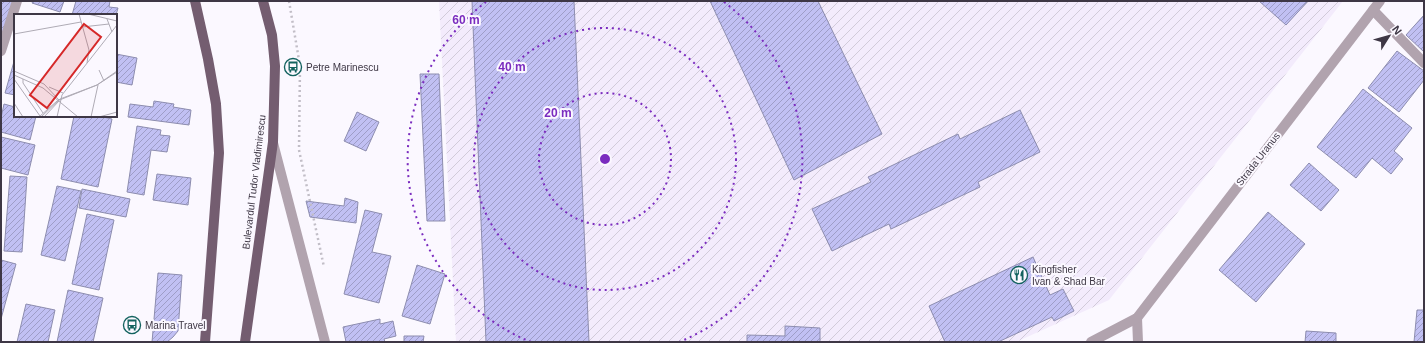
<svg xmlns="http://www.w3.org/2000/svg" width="1425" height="343" font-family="Arial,sans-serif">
<defs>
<pattern id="industrial-furrows" width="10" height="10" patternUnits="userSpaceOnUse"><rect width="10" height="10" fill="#f3ebfc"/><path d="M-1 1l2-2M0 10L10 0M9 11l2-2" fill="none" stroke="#d1cad9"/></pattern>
<pattern id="building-hatch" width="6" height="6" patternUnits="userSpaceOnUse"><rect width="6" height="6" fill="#c1c0f3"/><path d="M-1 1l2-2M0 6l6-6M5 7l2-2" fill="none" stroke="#9e9dc7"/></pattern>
</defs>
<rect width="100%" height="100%" fill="#fbf8ff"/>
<polygon fill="url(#industrial-furrows)" points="439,1 1343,1 1109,300 1016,342 456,342"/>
<g fill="url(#building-hatch)" stroke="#8d8daf">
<polygon points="1,1 13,1 1,38"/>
<polygon points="33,1 64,1 60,12 32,3"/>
<polygon points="76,1 110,1 109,7 118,8 116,15 72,15"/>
<polygon points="472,1 574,1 589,342 486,342"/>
<polygon points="710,1 818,1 882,134 794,180"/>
<polygon points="1259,1 1308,1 1286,25"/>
<polygon points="1424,15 1424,52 1406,35"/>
<polygon points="1397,51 1424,71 1424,80 1399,112 1368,88"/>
<polygon points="116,54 137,58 132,85 116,82"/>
<polygon points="15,58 15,95 5,93"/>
<polygon points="420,74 439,74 445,221 427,221"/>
<polygon points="1363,89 1412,128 1394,151 1403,159 1391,174 1372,158 1356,178 1317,147"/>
<polygon points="154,101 174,104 173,107 191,110 189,125 128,117 130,104 153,107"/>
<polygon points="4,104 15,107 15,116 36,116 30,140 1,132 1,118"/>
<polygon points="1020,110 1040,152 978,182 980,187 891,229 889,224 832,251 812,209 871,182 868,177 958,134 960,139"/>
<polygon points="357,112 379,122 366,151 344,141"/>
<polygon points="74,116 99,116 112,119 98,187 61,179"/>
<polygon points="137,126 161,130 160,135 170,136 167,152 151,150 144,195 127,192"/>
<polygon points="1,137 35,145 28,175 1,168"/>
<polygon points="1309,163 1339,190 1321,211 1290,185"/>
<polygon points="157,174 191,178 188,205 153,200"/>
<polygon points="10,176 27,177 22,252 4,251"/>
<polygon points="57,186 81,191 65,261 41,255"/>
<polygon points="82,189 130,199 126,217 79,208"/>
<polygon points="345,198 358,202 356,223 310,217 306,201 344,206"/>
<polygon points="365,210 382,214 372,252 391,256 379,303 344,294"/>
<polygon points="1268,212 1305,244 1256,302 1219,270"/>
<polygon points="87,214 114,220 99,290 72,284"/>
<polygon points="1033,257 1050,295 1063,289 1074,311 1054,321 1052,317 998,342 945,342 929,306"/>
<polygon points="1,260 16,264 1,319"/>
<polygon points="417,265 445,274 430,324 402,316"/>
<polygon points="158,273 182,275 178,331 173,337 167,342 152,342"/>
<polygon points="68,290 103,298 93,342 57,342"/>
<polygon points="26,304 55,310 48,342 17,342"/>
<polygon points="1417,310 1424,310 1424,342 1414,342"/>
<polygon points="380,319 380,324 393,321 396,336 384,339 385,342 346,342 343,327"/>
<polygon points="785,326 820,328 820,342 747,342 747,335 785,336"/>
<polygon points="1306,331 1336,333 1336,342 1305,342"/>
<polygon points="404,336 424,336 423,342 404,342"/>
</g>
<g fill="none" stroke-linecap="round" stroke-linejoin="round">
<polyline stroke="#c2bec7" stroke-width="2.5" stroke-dasharray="2 3" stroke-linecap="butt" points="289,1 300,66 299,150 324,267"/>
<g stroke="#b1a3ae" stroke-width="10">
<polyline points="1373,10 1424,63"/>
<polyline points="1,51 17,1"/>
<polyline points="273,143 325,342"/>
<polyline points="1137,318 1138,342"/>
<polyline points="1091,342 1137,318 1380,1"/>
</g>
<g stroke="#745d70" stroke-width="10">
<polyline points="195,1 208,59 216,104 219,153 205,342"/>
<polyline points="245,342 273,142 275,66 272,35 263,1"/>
</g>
</g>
<g fill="none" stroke="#7b2cbf" stroke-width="2" stroke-dasharray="2 4">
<circle cx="605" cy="159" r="66"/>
<circle cx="605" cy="159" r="131"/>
<path d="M531 342A197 197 0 0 1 486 2M724 2A197 197 0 0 1 679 342"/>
</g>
<defs>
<g id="bus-ring" transform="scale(0.9)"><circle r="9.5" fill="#fbf8ff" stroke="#13625f" stroke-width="1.5"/><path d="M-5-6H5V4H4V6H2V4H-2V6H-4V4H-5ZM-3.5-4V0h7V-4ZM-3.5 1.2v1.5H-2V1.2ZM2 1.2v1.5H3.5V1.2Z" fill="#13625f"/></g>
<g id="restaurant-ring" transform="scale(0.9)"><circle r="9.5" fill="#fbf8ff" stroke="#13625f" stroke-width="1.5"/><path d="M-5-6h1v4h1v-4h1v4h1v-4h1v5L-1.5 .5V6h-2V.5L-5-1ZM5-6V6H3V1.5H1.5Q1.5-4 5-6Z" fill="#13625f"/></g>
</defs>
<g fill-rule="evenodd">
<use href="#bus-ring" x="293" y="67"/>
<use href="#restaurant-ring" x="1019" y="275"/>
<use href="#bus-ring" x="132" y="325"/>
</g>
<g text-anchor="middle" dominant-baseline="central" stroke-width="4" stroke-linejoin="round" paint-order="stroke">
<g font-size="10" fill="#3e3745" stroke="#fbf8ff" text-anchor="start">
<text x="306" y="67">Petre Marinescu</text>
<text x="1032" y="269">Kingfisher<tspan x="1032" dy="12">Ivan &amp; Shad Bar</tspan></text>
<text x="145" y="325">Marina Travel</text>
</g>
<g font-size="10" fill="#3e3745" stroke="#fbf8ff">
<text transform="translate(1258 159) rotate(-52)">Strada Uranus</text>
<text transform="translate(254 182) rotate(-83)">Bulevardul Tudor Vladimirescu</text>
</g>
</g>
<g transform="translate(14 14)">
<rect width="103" height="103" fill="#fbf8ff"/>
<path fill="none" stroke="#afabb5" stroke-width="1" d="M65,0L75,36L73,49M74,0L103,7M93,5L98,18M68,13L95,10M0,20L67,8M85,56L90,67M0,57L30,70L45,86M0,61L29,74L64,103M0,65L26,102M9,65V69L29,99M35,73L49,79M0,89L9,103M25,103L43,87L83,71L103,58M27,103L46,85L83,71L103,57M30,103L45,87M43,103L48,81L103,11M77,103L84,71M85,103L103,98"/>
<path fill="#d62828" fill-opacity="0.15" stroke="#d62828" stroke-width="2" d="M70,10L87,23L33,94L16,81Z"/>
<rect width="103" height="103" fill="none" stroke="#3e3745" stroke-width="2"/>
</g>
<circle cx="605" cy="159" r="6" fill="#7b2cbf" stroke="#fbf8ff" stroke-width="2"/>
<g font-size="12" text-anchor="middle" font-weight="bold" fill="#7b2cbf" stroke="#fbf8ff" stroke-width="4" stroke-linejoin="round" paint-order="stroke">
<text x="466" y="24">60 m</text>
<text x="512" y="71">40 m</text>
<text x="558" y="117">20 m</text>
</g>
<rect width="1425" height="343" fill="none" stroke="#3e3745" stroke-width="4"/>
<g transform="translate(1389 36) rotate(53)" stroke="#fbf8ff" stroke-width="3" paint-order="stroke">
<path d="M0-3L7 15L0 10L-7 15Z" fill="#3e3745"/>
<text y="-6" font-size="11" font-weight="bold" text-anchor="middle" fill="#3e3745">N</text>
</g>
</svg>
